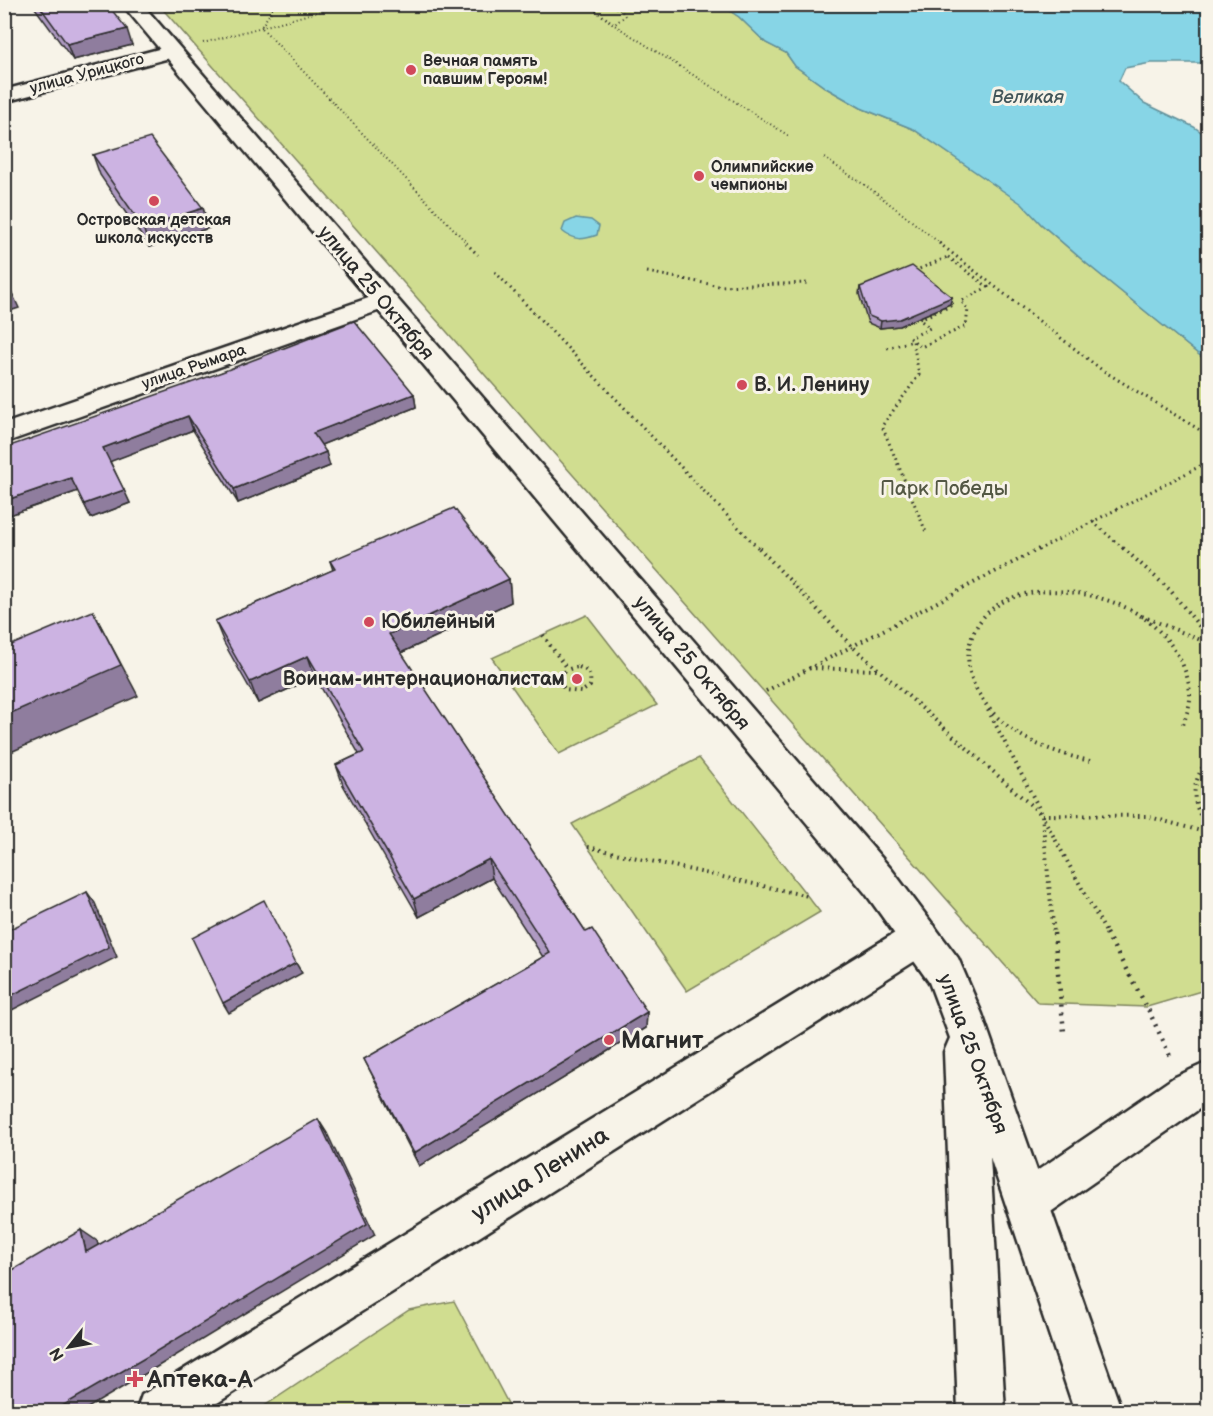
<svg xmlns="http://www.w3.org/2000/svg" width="1213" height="1416" font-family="'Balsamiq Sans',sans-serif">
<rect width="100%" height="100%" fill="#f7f3e8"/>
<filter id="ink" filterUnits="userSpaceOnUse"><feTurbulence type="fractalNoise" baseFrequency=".0167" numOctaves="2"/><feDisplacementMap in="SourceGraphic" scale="12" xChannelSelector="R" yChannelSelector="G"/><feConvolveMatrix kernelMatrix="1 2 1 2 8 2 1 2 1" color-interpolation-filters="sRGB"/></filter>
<g filter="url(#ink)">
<g fill="#d0dd90" stroke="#7e845e" stroke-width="1.5">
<polygon points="159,5 721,5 739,17 766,43 786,53 795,66 826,88 861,108 913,129 1023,204 1041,224 1087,264 1208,362 1208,989 1147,1007 1038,1003"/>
<polygon points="587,615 657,705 559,754 492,658"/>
<polygon points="699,758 820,912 687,991 572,824"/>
<polygon points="454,1301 512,1411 257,1411 409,1310"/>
</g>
<g fill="#87d5e6" stroke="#62919b" stroke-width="1.5">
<polygon points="721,5 1208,5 1208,63 1151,63 1125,68 1119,81 1144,103 1194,127 1208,137 1208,362 1087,264 1041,224 1022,204 913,129 861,108 826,88 795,66 786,53 766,43 739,17"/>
<path d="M576,218L591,220L599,226L597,235C583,240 574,241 562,231L565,223Z"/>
</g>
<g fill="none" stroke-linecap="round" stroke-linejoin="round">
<g stroke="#2b2b2b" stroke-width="5">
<g id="street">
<polygon points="170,46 177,48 180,52 177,56 4,102 4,90"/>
<polygon points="383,293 392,296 395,301 392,306 4,443 4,424"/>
<polygon points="921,920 934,925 940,937 934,949 203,1412 136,1412 142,1395 908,925"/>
<polygon points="1208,1062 1208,1103 1042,1218 1027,1224 1012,1218 1006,1203 1012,1188 1173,1078"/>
</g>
</g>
<g stroke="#2b2b2b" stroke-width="5">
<polygon id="secondary" points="122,4 142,4 892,870 958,958 982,1014 1122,1412 1075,1412 990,1157 1005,1412 958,1412 944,1052 950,1038 929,982 866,894"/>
</g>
<g stroke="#2b2b2b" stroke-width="2" stroke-dasharray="1 3" stroke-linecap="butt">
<polyline points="272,4 272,10 261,27 468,244"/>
<polyline points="314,4 328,9"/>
<polyline points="586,4 613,24 789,136"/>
<polygon points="612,6 621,10 625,16 615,24 591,7"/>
<polyline points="203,43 347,4"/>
<polyline points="824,158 872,190 941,244"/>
</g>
<g stroke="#2b2b2b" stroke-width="3" stroke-dasharray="1.5 4" stroke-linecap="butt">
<polyline points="466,243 478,255"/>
<polyline points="939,243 1102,370 1208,435"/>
<polygon points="948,257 988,287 961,301 968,309 966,326 921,347 910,338 930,328 919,319 954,305 912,272"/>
<polyline points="495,272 760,550"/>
<polyline points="647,272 719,286 810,283"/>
<polyline points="887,348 913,341 919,375 882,426 926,532"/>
<polyline points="1093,522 1125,550"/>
<polyline points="1038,550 1208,462"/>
</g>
<g stroke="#2b2b2b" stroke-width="4" stroke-dasharray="1.5 4.5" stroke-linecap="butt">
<polyline points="759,548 852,646 1042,815 1054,934"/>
<polyline points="1123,548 1170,590 1208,637"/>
<polyline points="1142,616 1208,643"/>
<polyline points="543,635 567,669"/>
<path d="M579,667C590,671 591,675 590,686L581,692L565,690L560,682C561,671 569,668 579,667Z"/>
<polyline points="809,668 877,670"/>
<polyline points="766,691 1041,548"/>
<polyline points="988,710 1041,812"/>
<path d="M1208,757C1190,789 1190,798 1208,830"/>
<path d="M1090,761C1043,750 999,733 975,687C967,670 966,651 973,634C999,572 1100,587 1144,618C1168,636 1188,663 1190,694C1191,704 1186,715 1183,725"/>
<polyline points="1042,815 1146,816 1208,833"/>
<polyline points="1044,819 1107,934"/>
<polyline points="588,847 808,896"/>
</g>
<g stroke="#2b2b2b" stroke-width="4.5" stroke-dasharray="2 6" stroke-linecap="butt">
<polyline points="1054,933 1064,1032"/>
<polyline points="1106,933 1147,1007 1170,1056"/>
</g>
<use href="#street" fill="#f7f3e8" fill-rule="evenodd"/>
<use href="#secondary" fill="#f7f3e8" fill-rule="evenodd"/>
</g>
<g fill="#af9ac2" stroke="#2b2b2b" stroke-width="1.5">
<polygon points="32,4 107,4 132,45 73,60"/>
<polygon points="93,155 203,208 209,228 149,247 100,175"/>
<polygon points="860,287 952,297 950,304 899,326 880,328 868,323 859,294"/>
<polygon points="222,372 414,394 416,407 321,445 330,466 238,503 193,430 110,461 130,503 91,518 78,491 4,517"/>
<polygon points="330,561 509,579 511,602 401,653 586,932 647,1012 646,1028 419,1166 364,1059 543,957 492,878 419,917 343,785 336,765 359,754 315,677 258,703 224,643 215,621 333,570"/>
</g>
<g fill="#8f7d9e" stroke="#2b2b2b" stroke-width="1.5">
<polygon points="127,29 132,45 73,60 67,44"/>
<polygon points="203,208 209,228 149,247 143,227"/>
<polygon points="12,293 19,308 4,313 4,296"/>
<polygon points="952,297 950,304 899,326 880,328 881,321"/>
<polygon points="414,394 416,407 316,447 313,433"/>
<polygon points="188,416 193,430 109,462 103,448"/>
<polygon points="326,452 330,466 238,503 234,489"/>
<polygon points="71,478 78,491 4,517 4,501"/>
<polygon points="124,490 130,503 91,518 84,504"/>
<polygon points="509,579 511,602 394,656 389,634"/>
<polygon points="93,611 138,696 4,755 4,716"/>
<polygon points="308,656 315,677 258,703 250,682"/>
<polygon points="489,859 492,878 419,917 414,899"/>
<polygon points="87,892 95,903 117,957 4,1014 4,999"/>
<polygon points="296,963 302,973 229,1013 223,1003"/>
<polygon points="647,1012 646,1028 419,1166 414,1153"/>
<polygon points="318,1119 327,1133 375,1235 165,1362 81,1412 52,1412"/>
<polygon points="81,1230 97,1241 103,1262 86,1252"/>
</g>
<g fill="#ccb3e2" stroke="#2b2b2b" stroke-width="1.5">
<polygon points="38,4 107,4 127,29 67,44"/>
<polygon points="150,138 203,208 143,227 93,155"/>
<polygon points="912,266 952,297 900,319 881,321 869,316 860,287"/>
<polygon points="4,276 12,293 4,296"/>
<polygon points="354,321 414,394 313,433 326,452 234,489 188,416 103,448 124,490 84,504 71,478 4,501 4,448 222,372"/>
<polygon points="454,508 509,579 389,634 586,932 592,929 647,1012 414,1153 364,1059 550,953 489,859 414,899 336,765 364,752 308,656 250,682 215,621 335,569 330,561"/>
<polygon points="93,611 121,665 4,716 4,648"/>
<polygon points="87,892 109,947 4,999 4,932"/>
<polygon points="264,900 296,963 223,1003 192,938"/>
<polygon points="318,1119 367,1224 150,1355 52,1412 4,1412 4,1275 81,1230 86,1252"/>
</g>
</g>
<g fill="#d1495b" stroke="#f7f3e8" stroke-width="2">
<circle cx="411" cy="70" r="6"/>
<circle cx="699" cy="176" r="6"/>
<circle cx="154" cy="201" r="6"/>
<circle cx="742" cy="385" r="6"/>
<circle cx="369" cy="622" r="6"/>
<circle cx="577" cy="679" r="6"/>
<circle cx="609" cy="1040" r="6"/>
<path d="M132 1370h6v6h6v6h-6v6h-6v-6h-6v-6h6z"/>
</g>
<g text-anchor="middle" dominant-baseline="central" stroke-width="6" stroke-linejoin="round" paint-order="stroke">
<g font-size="16" font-weight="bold" fill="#2b2b2b" stroke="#f7f3e8" text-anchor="start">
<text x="423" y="61">Вечная память<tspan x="423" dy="18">павшим Героям!</tspan></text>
<text x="711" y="167">Олимпийские<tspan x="711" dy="18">чемпионы</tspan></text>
<text x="154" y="220" text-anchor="middle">Островская детская<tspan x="154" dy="18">школа искусств</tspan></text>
</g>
<g font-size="16" fill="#2b2b2b" stroke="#f7f3e8">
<text transform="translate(87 74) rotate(-15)">улица Урицкого</text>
<text transform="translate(194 367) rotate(-19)">улица Рымара</text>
</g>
<g font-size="18" font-style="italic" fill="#42565a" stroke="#f7f3e8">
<text x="1028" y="97">Великая</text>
</g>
<g font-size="20" fill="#2b2b2b" stroke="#f7f3e8">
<text transform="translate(376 293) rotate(50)">улица 25 Октября</text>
<text transform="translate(692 663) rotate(50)">улица 25 Октября</text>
<text transform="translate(973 1054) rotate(70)">улица 25 Октября</text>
</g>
<g font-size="20" font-weight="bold" fill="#2b2b2b" stroke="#f7f3e8" text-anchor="start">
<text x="754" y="385">В. И. Ленину</text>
<text x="381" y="622">Юбилейный</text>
<text x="565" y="679" text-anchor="end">Воинам-интернационалистам</text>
</g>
<g font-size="20" fill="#545844" stroke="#f7f3e8">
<text x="944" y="489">Парк Победы</text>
</g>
<g font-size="24" font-weight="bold" fill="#2b2b2b" stroke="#f7f3e8" text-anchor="start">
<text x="621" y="1040">Магнит</text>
<text x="147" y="1379">Аптека-А</text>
</g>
<g font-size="24" fill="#2b2b2b" stroke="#f7f3e8">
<text transform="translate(540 1174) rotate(-32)">улица Ленина</text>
</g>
</g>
<rect width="1213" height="1416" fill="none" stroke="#f7f3e8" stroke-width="24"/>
<rect x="12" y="12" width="1189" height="1392" fill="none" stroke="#2b2b2b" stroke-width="2" filter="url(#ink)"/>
<g transform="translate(69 1347) rotate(239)" stroke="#f7f3e8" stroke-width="4.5" paint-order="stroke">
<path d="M0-4.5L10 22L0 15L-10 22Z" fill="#2b2b2b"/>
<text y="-9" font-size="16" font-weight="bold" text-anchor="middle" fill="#2b2b2b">N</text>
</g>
</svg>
